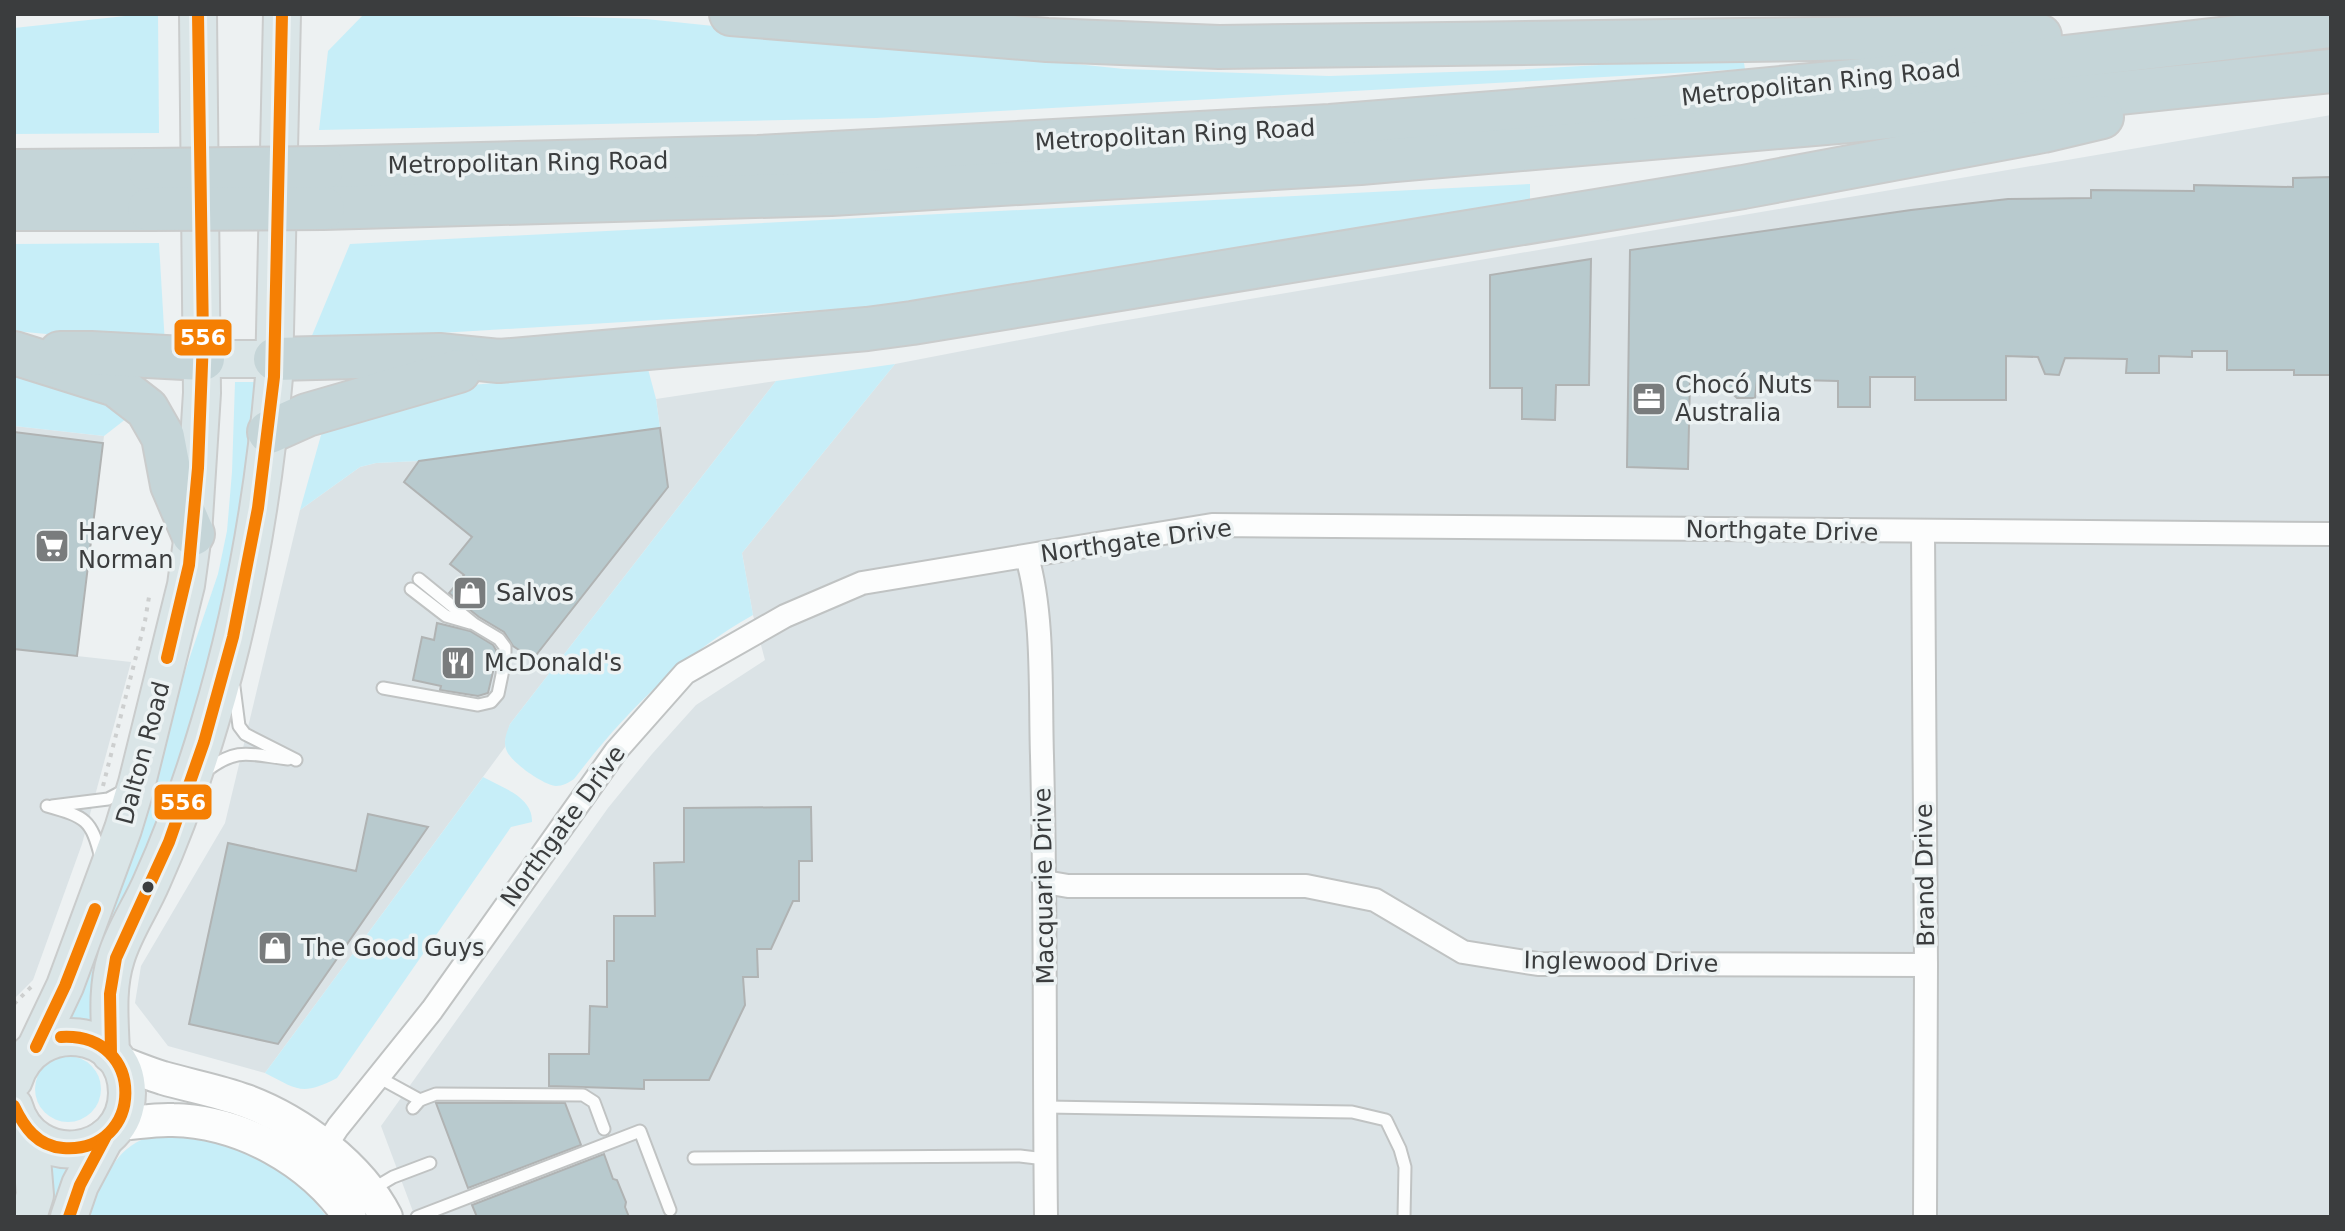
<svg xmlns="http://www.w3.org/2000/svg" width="2345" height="1231" font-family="'DejaVu Sans',sans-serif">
<rect width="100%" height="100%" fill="#edf1f2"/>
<g fill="#dbe3e6">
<polygon points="2331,115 2331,1217 415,1217 381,1126 608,808 652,754 696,705 765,660 753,615 742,553 895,364 1098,325"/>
<polygon points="776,381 510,724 505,741 505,747 265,1073 168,1046 135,1003 141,966 225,823 300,510 360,467 376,463 419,461 660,428 656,399"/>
<polygon points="14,426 104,436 77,656 131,662 82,844 33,980 14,999"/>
</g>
<g fill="#c7eef8">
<polygon points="144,14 158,14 159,133 14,134 14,28"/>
<polygon points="364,14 479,14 646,19 1124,69 1329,76 1512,70 1743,57 1745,69 876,118 319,130 328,51"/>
<polygon points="1530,184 1530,216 921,304 374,337 311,338 350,244"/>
<polygon points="159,243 165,345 14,331 14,244"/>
<path d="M895,364L742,553L753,615C680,656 624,714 574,779C568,783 563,786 556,786C543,785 509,761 506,749C503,740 507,732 510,724L776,381Z"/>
<polygon points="14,369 136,411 104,436 14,426"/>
<polygon points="648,369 656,399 660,428 419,461 376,463 360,467 300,510 323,428 472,385"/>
<polygon points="235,382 256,382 255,410 231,573 202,691 93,1024 73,1018 71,1015 121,889 141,824 175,701 218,574 227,531 232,472"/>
<path d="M483,777C503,788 533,797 532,822L511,827L337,1078C302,1096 298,1090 265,1073Z"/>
<circle cx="68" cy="1089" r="33"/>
<path d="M172,1134L200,1135L252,1153L298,1181L327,1217H89C99,1189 112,1153 141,1140C150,1136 162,1136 172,1134Z"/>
<polygon points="47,1163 66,1168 53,1217 45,1217"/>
</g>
<g fill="#b8cace" stroke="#b0b3b3" stroke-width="2">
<polygon points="2331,177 2331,375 2294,375 2294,370 2227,370 2227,351 2192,351 2192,357 2159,356 2159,373 2126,373 2127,359 2065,358 2059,375 2045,374 2038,357 2006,356 2006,400 1915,400 1915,377 1870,377 1870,407 1838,407 1838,381 1757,379 1755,398 1737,398 1718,380 1690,379 1688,469 1627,467 1630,250 1911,210 2008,199 2091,198 2091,190 2194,191 2194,185 2293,187 2293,178"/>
<polygon points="1591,259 1589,385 1556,385 1555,420 1522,419 1522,388 1490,388 1490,275"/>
<polygon points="660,428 668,487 533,659 513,646 504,632 479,617 449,593 464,575 450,564 472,537 404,482 419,461"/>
<polygon points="14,432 103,443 77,656 14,649"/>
<polygon points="437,623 470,631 493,645 496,650 496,659 488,693 478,696 440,690 441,686 413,680 422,637 434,640"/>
<polygon points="811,807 812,861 799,861 799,901 793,901 771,949 757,949 758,977 743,977 745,1005 709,1080 644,1080 644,1089 549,1086 549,1054 589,1054 590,1006 607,1007 607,961 614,961 614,916 655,916 654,863 684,862 684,808"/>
<polygon points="368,814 428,827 278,1044 189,1024 228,843 356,871"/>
<polygon points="436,1103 565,1103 581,1145 468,1188"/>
<polygon points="604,1154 613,1179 617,1180 626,1202 625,1207 629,1217 477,1217 472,1205"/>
</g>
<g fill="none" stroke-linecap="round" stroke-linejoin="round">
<g stroke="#c0c3c3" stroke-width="15">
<g id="lane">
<polyline points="411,589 446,616 470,623"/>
<polyline points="234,687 239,726 245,734 296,760"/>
<polyline points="383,688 478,705 491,702 498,694 505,660 505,647 499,639 474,624 419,579"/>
<path d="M206,771C238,746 251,755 288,759"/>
<path d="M47,806C86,817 91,819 101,858"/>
<polyline points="52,806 108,799 127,789"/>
<polyline points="378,1077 420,1100"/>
<polyline points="1046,1107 1352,1112 1386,1120 1400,1149 1405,1167 1404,1217"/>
<polyline points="413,1108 420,1100 436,1094 583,1095 594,1102 604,1129"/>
<polyline points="694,1158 1020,1156 1045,1159"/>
<polyline points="371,1190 393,1177 430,1163"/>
<polyline points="417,1217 640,1131 670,1210"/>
</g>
</g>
<g stroke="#c0c3c3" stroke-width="26">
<g id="street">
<polyline points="1923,532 1926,965 1925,1217"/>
<path d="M1027,557C1044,615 1040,695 1042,756C1046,910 1044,1063 1046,1217"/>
<polyline points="1045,882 1068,886 1306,886 1375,900 1463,952 1538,964 1926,965"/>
<polyline points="319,1156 338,1127 432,1010 616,751 685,673 785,616 862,583 1212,525 2331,534"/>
</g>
</g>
<g stroke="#c0c3c3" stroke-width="36">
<g id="secondary">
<path d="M117,1061C132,1067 147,1073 163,1078C191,1086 219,1091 246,1101C300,1121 360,1166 386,1217"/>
<path d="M117,1124C136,1123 155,1119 173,1120C242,1122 311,1160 350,1217"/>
</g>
</g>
<g stroke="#cacccc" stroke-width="40">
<g id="primary">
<polyline points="203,359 275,359"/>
<polyline points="36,1047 65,986 123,829 137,783 186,585 193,534 202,393 198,14"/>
<path d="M111,1054C110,1022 106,989 116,958C124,931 141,907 152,881C175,830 194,776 210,722C244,610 264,493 274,377L282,14"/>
<path d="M14,1080C34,1016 127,1026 127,1093C126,1160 32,1171 14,1106"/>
<polyline points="28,1217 35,1195 30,1134"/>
<polyline points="69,1217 80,1185 105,1138"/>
</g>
</g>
<g stroke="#cacccc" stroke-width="46">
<g id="highway">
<polyline points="731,14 1047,40 1219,47 2040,36"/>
<polyline points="323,168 758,157 1330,126 1666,99 1904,76 2331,26"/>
<polyline points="14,171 149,170"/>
<polyline points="323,208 831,194 1360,163 1849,121 2331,71"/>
<polyline points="14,209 149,209"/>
<polyline points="14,353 116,385 147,409 163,437 172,485 193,534"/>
<polyline points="60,353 91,353 203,359"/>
<polyline points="275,359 439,355 499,361 867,329 912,323 1743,187 2043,131 2102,117"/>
<polyline points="269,432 307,415 459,371"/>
</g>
</g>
<g stroke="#cdcfcf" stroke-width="4" stroke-dasharray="4 6" stroke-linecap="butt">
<polyline points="103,786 145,621 149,597"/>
<polyline points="14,1004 35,983"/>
</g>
<use href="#lane" stroke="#fcfdfd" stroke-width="11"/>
<use href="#street" stroke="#fcfdfd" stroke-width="22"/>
<use href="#secondary" stroke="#fcfdfd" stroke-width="32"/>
<use href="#primary" stroke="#dae5e7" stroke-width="36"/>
<use href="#highway" stroke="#c5d5d8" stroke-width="42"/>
<g stroke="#cacccc" stroke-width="46" stroke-linecap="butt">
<g id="highway-bridge">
<polyline points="149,170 323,168"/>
<polyline points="149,209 323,208"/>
</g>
</g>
<use href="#highway-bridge" stroke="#c5d5d8" stroke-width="42"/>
<g stroke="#ecf2f3" stroke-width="18">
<g id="bus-1">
<polyline points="167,658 189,565 198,468 203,339 198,14"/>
<polyline points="36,1047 65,986 95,909"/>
<polyline points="111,1054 110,994 116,958 169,842 204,742 233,637 258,508 274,377 282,14"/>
<path d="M14,1106C24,1127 37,1146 63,1148C145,1154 148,1032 61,1037"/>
<polyline points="69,1217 80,1185 105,1138"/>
</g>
</g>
<use href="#bus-1" stroke="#f57f03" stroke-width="12"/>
</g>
<defs>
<g id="office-square" transform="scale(1.8)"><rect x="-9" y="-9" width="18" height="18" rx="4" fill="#797c7d" stroke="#ecf2f3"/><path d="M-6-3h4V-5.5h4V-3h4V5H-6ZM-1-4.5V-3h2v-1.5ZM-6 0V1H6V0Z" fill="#fff"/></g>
<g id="supermarket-square" transform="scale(1.8)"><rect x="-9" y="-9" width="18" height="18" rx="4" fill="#797c7d" stroke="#ecf2f3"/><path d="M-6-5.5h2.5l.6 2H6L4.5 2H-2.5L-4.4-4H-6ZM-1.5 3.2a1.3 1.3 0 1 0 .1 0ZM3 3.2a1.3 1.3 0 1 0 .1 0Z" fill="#fff"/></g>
<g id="shop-square" transform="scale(1.8)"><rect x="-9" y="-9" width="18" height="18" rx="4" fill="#797c7d" stroke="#ecf2f3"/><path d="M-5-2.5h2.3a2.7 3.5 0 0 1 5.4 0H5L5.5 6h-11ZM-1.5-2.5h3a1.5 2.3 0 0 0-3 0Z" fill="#fff"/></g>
<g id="restaurant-square" transform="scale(1.8)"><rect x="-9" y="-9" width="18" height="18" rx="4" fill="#797c7d" stroke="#ecf2f3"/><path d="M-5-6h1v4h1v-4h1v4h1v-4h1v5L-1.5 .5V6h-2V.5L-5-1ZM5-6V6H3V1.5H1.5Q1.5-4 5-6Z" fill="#fff"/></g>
</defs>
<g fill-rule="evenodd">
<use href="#office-square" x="1649" y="399"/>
<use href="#supermarket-square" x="52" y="546"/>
<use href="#shop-square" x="470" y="593"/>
<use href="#restaurant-square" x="458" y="663"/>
<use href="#shop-square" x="275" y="948"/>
</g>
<circle fill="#3b3d3e" stroke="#ecf2f3" stroke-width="3" cx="148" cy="887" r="7"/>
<g text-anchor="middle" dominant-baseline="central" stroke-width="7" stroke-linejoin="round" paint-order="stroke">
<g font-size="24" fill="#3b3d3e" stroke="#ecf2f3">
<text transform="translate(1821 83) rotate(-6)">Metropolitan Ring Road</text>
<text transform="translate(1175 135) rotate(-3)">Metropolitan Ring Road</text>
<text transform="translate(528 163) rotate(-1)">Metropolitan Ring Road</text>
<text transform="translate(1782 531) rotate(1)">Northgate Drive</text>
<text transform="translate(1136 541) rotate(-8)">Northgate Drive</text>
<text transform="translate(143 753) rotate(-75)">Dalton Road</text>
<text transform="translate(563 826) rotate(-54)">Northgate Drive</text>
<text transform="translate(1925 875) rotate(-91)">Brand Drive</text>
<text transform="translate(1044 886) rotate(-91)">Macquarie Drive</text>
<text transform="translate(1621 962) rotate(1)">Inglewood Drive</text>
</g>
<g font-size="24" fill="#3b3d3e" stroke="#ecf2f3" text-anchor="start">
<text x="1675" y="385">Chocó Nuts<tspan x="1675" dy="28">Australia</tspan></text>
<text x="78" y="532">Harvey<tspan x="78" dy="28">Norman</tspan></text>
<text x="496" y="593">Salvos</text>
<text x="484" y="663">McDonald's</text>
<text x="301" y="948">The Good Guys</text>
</g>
</g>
<g stroke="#ecf2f3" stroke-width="3">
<rect x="173" y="318" width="60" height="39" rx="8" fill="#f57f03"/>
<rect x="153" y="783" width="60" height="38" rx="8" fill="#f57f03"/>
</g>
<g font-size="22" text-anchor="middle" font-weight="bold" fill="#fff">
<text x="203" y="345">556</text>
<text x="183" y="810">556</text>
</g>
<rect width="2345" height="1231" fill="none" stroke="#3b3d3e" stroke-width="32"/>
</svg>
